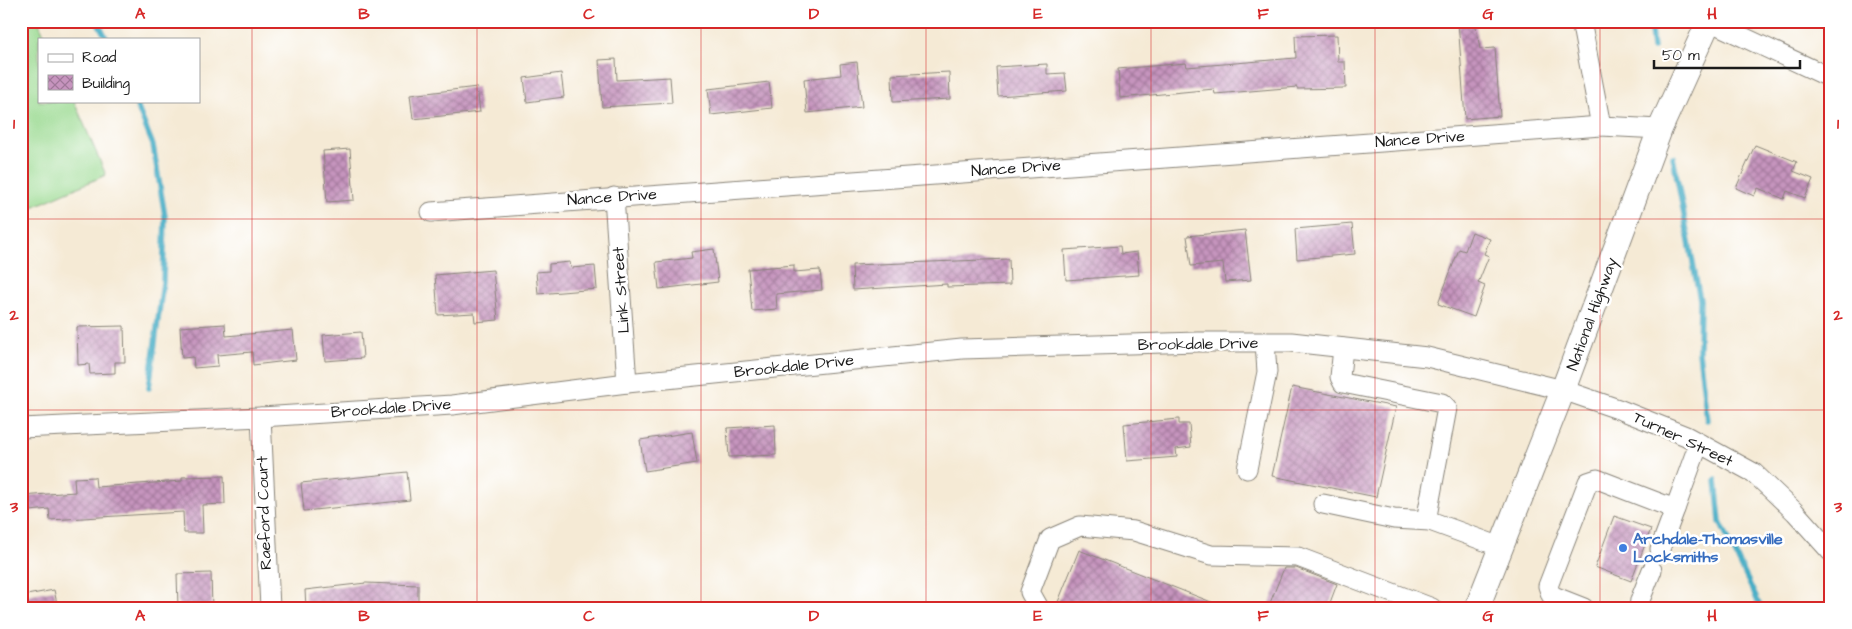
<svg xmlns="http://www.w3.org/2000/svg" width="1852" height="629" font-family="'Architects Daughter',sans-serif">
<defs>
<pattern id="building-cross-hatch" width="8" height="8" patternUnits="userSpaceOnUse" patternTransform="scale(1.25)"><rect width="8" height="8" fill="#c694be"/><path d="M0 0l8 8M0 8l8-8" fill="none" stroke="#a0789a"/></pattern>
</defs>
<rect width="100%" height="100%" fill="#fff"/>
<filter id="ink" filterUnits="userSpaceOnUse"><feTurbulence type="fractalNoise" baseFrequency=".02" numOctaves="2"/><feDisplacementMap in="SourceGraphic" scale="10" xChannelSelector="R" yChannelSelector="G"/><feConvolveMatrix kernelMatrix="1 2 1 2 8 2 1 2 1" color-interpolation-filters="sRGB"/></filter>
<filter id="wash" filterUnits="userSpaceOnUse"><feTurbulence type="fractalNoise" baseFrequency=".0096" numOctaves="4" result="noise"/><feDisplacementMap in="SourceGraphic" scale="20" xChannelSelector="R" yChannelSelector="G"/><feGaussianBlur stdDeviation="1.12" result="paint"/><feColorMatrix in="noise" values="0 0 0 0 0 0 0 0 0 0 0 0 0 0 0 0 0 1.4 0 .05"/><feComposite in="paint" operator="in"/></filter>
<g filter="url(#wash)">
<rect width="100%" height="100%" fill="#f5ead5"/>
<polygon fill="#99d98f" stroke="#5a7a56" points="21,21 38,21 46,39 39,39 39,101 74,101 106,175 21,212"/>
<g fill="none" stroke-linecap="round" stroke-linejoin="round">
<g stroke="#44acc4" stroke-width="5.5">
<polyline points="97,21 107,39"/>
<polyline points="1650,21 1653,48"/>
<polyline points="135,101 153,145 165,216 163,282 149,388"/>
<polyline points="1673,157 1700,300 1699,352 1707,420"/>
<polyline points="1716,480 1720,522 1761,608"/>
</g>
</g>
<g id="blocks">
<g fill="url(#building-cross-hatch)">
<polygon points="1458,21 1475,21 1480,49 1495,48 1500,116 1465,119"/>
<polygon points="1337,35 1338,62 1345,62 1346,88 1297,89 1297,87 1215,94 1214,89 1120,98 1118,69 1186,63 1187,67 1296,58 1295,36"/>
<polygon points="616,59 617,80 670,77 672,103 602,107 599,60"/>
<polygon points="857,62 862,107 807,113 804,79 841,75 840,64"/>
<polygon points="1047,64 1047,74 1065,73 1067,91 998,96 996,67"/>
<polygon points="949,72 950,99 893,102 892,75"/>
<polygon points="561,73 564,97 527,102 524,78"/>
<polygon points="769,82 772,108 711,115 708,89"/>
<polygon points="477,87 480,112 413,119 410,95"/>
<polygon points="1755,145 1797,162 1793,171 1813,179 1805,198 1787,191 1784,199 1758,188 1754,196 1736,188"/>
<polygon points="350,149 354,200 327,202 323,151"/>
<polygon points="1352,224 1355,254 1297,259 1295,229"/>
<polygon points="1245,230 1251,280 1225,282 1223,263 1191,266 1187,236"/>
<polygon points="1472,232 1490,239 1484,254 1489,256 1478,283 1485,286 1474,317 1438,304 1459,249 1465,251"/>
<polygon points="1120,246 1121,254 1137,252 1139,275 1066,280 1064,250"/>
<polygon points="714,249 718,282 659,289 656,262 692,258 691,252"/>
<polygon points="1009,259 1010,285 947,287 947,284 853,290 852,265"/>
<polygon points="570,262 571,268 595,266 597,289 538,294 536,272 549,271 549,264"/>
<polygon points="794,265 794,272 820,270 822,290 776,294 777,309 752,311 748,269"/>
<polygon points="493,270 498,320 475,322 474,313 438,315 435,275"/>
<polygon points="225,324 226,336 293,330 296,360 253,365 252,352 217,355 218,366 194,368 193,357 182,358 180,327"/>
<polygon points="124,326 125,362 115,362 115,373 90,374 89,364 78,365 77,327"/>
<polygon points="361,332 363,358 325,361 323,335"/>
<polygon points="1292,387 1396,407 1376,497 1272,476"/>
<polygon points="1179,419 1179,424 1189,424 1191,447 1176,449 1177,457 1127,461 1124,424"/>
<polygon points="775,425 776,455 729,457 727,428"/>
<polygon points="692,432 697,463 645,471 640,440"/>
<polygon points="407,472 410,500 304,511 301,483"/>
<polygon points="224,476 225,504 202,505 203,533 184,533 183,512 50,520 49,509 21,512 21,496 75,492 74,478 95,477 96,487 182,481 182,477"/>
<polygon points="1614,516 1651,529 1631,581 1595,567"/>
<polygon points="1079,550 1224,607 1224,608 1072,608 1058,602"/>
<polygon points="1284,568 1296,568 1337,584 1328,608 1268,608"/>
<polygon points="211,573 212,608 178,608 177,574"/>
<polygon points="366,583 418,585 418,608 306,608 305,590"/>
<polygon points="54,590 58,608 21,608 21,596"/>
</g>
</g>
</g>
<g filter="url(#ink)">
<use href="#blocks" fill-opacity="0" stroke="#888378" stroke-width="1"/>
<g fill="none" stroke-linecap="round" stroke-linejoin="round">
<g stroke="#888378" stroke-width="21">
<g id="minor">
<polyline points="1581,21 1601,126 1660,129"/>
<polyline points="1709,21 1831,78"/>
<polyline points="614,197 627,383"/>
<polyline points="431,212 1601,126"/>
<polyline points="1343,348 1340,377 1343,383 1442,403 1447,408 1427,516 1430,521 1501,547"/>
<polyline points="261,417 270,608"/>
<polyline points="21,428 261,417 452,405 627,383 962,349 1198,342 1291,342 1427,357 1563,390 1621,410 1686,436 1754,473 1795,512 1831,552"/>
<polyline points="1247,469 1267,372 1265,342"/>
<polyline points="1323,504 1394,519 1430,521"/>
<polyline points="1660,549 1675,509"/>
<polyline points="1039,608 1030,592 1050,539 1080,526 1134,531 1211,555 1298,557 1432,608"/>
<polyline points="1584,608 1551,595 1548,586 1588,482 1597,479 1675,509 1699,443"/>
<polyline points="1639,608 1640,600 1652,570"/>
</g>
</g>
<g stroke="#888378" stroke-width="26">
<polyline id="major" points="1477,608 1563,390 1660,129 1709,21"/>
</g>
<use href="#minor" stroke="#fff" stroke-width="19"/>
<use href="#major" stroke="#fff" stroke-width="24"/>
</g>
</g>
<path fill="none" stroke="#d62828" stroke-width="1" stroke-opacity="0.55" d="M252,21V608M477,21V608M701,21V608M926,21V608M1151,21V608M1375,21V608M1600,21V608M21,219H1831M21,410H1831"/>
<circle fill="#3f7fe0" stroke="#fff" stroke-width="2" cx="1623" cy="548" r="5"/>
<g text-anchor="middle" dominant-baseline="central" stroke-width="5" stroke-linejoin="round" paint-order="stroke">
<g font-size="16" fill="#1c1c1c" stroke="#fff">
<text transform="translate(1420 139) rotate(-4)">Nance Drive</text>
<text transform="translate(1016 168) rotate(-4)">Nance Drive</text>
<text transform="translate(612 197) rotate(-4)">Nance Drive</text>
<text transform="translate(621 290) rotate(-94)">Link Street</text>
<text transform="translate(1592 314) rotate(-70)">National Highway</text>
<text transform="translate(1198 344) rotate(-1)">Brookdale Drive</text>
<text transform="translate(794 366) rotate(-6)">Brookdale Drive</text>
<text transform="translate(391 408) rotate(-4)">Brookdale Drive</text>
<text transform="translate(1683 439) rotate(25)">Turner Street</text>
<text transform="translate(264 513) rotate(-92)">Raeford Court</text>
</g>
<g font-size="16" font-weight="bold" fill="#366cbe" stroke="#fff" text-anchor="start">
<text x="1633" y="539">Archdale-Thomasville<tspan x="1633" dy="18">Locksmiths</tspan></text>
</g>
</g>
<rect width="1852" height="629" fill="none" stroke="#fff" stroke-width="55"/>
<rect x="38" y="38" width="162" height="65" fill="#ffffff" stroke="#a4a4a4"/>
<rect x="48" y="54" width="25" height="8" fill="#ffffff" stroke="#a4a4a4"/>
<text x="82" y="62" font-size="15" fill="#1c1c1c">Road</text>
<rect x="48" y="75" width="25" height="15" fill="url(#building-cross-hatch)" stroke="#a4a4a4"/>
<text x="82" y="88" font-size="15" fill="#1c1c1c">Building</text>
<path d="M1654 60v8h146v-8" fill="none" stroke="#1c1c1c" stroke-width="2.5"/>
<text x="1662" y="60" font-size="15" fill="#1c1c1c" stroke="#ffffff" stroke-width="4" paint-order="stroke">50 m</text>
<rect x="28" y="28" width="1796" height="574" fill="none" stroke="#d62828" stroke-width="2"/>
<g font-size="16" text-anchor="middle" font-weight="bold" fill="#d62828">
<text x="140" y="19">A</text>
<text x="364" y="19">B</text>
<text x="589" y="19">C</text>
<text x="814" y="19">D</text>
<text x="1038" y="19">E</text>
<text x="1263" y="19">F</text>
<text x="1488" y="19">G</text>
<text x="1712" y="19">H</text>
<text x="14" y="129">1</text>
<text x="1838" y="129">1</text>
<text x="14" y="320">2</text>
<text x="1838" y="320">2</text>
<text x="14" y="512">3</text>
<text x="1838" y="512">3</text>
<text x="140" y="621">A</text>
<text x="364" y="621">B</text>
<text x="589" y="621">C</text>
<text x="814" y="621">D</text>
<text x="1038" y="621">E</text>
<text x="1263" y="621">F</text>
<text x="1488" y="621">G</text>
<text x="1712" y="621">H</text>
</g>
</svg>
